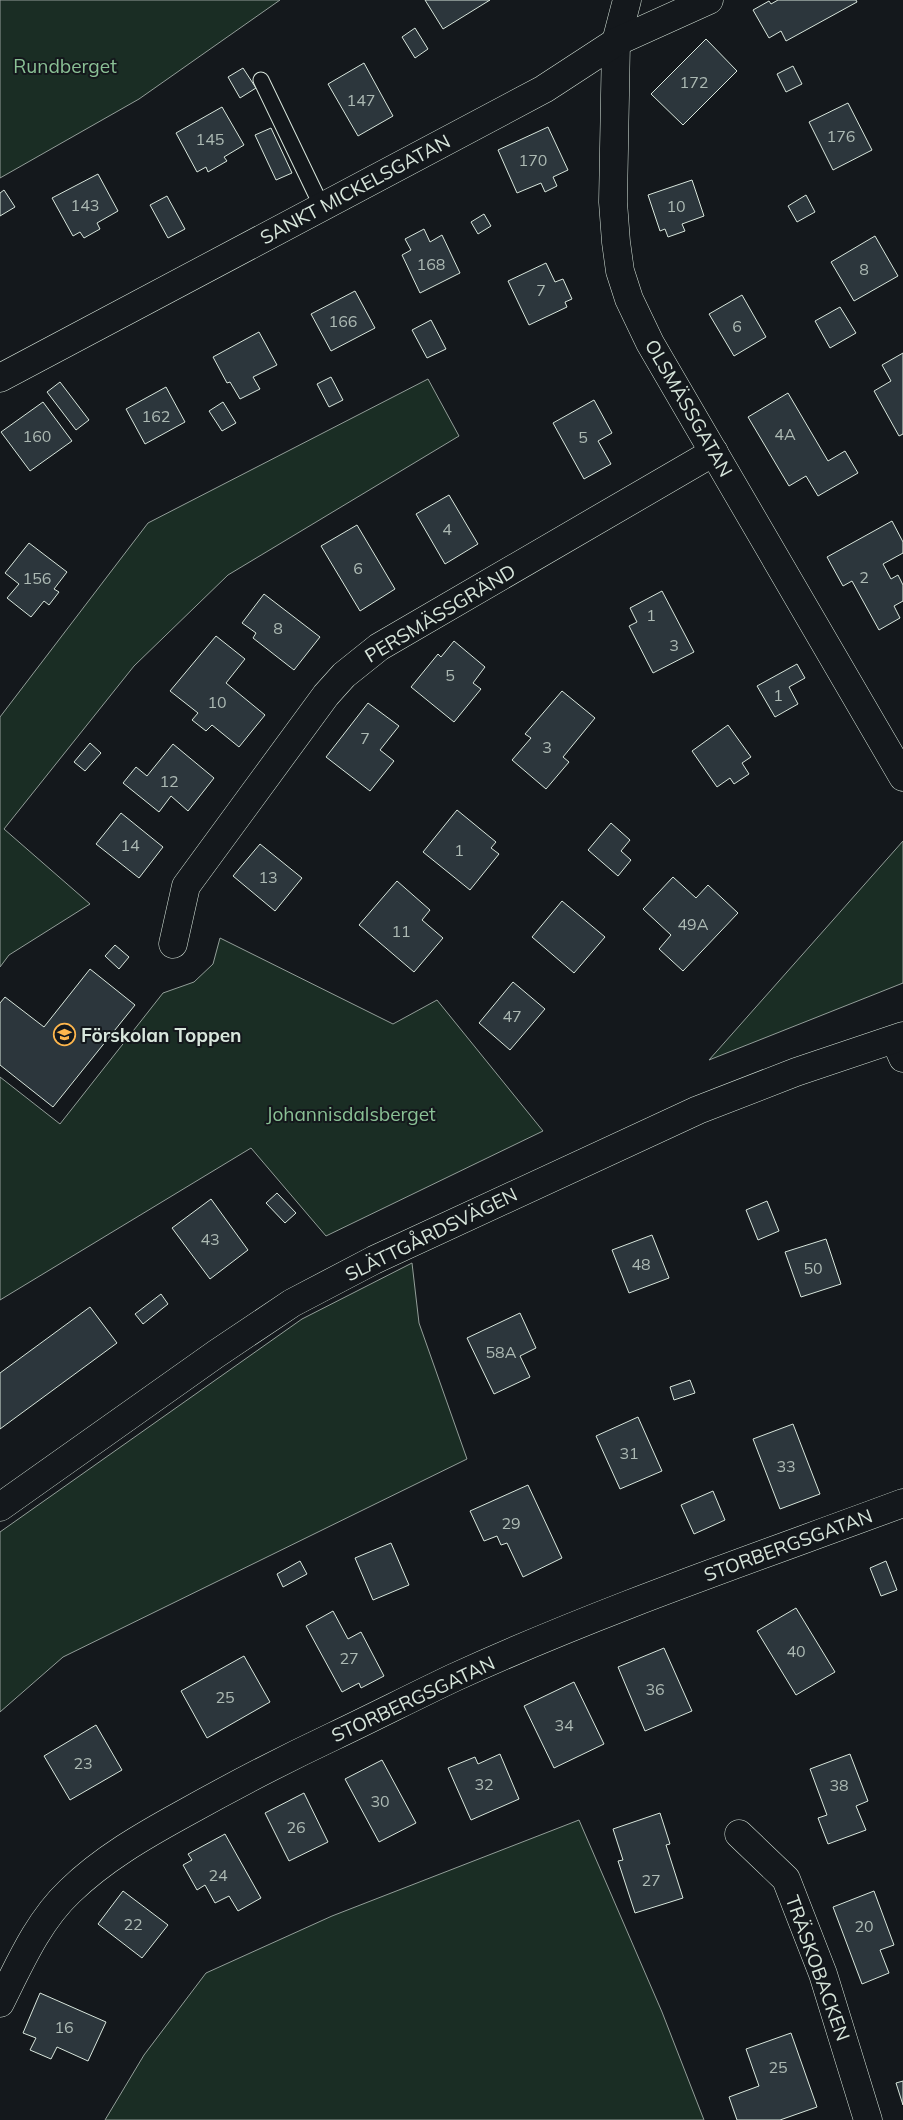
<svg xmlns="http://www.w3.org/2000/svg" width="903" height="2120" font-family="Mulish,sans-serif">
	<rect width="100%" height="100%" fill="#14181c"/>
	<g fill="#1a2d24" stroke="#939e99">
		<polygon points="0,0 280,0 139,99 0,178"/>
		<polygon points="428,379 459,436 228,575 134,666 4,829 90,904 9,955 0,967 0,717 148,523"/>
		<polygon points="903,841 903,983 709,1060"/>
		<polygon points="220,938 393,1024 437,1000 543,1131 326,1236 251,1148 0,1300 0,1077 60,1124 163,993 194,982 213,964"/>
		<polygon points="412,1263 419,1323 467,1459 63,1657 0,1712 0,1532 302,1319"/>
		<polygon points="579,1820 662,2012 704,2120 105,2120 144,2055 206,1973 332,1916"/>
	</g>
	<g fill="#2c363c" stroke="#d8e6dc">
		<polygon points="425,0 490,0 443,29"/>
		<polygon points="778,0 856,0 857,2 786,41 781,31 769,38 753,10 769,1 771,4"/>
		<polygon points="415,28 428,49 415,58 402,37"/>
		<polygon points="706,39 737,71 683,125 651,94"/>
		<polygon points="364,63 393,116 358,136 328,84"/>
		<polygon points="793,66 802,84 786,92 777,74"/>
		<polygon points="243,68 256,88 240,98 228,77"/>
		<polygon points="848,103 872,150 833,170 809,122"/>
		<polygon points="222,107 244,145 224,157 227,161 208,172 206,167 197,172 176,133"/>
		<polygon points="548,127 568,170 553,177 557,186 545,192 541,183 517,193 498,150"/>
		<polygon points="271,128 292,173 276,180 255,135"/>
		<polygon points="98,174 118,211 97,223 100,229 84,238 80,232 73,236 52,198"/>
		<polygon points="692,180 704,216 682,224 685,231 668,237 665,229 660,231 648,195"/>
		<polygon points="4,190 15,207 0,216 0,193"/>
		<polygon points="806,195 815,212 797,222 788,206"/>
		<polygon points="167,196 185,229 168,238 150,205"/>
		<polygon points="484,214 491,226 478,234 471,222"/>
		<polygon points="424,229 430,242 442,235 460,273 420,293 402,255 411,250 405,239"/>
		<polygon points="875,236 898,276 854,301 831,262"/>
		<polygon points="546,263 555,282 563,279 572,299 565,302 567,307 529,325 508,281"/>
		<polygon points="355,291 375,328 331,351 311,314"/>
		<polygon points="742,295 766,337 734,356 709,314"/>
		<polygon points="840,307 856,333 830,348 815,321"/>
		<polygon points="431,320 446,349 427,358 412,330"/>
		<polygon points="259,332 277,365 253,377 260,389 240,399 230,382 227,383 213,357"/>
		<polygon points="903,353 903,434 899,436 874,391 891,381 882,365"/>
		<polygon points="331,377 343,400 329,407 317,384"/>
		<polygon points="60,382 89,420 76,430 47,392"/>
		<polygon points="166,387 185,422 145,444 126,409"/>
		<polygon points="788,393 828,461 845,451 858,473 818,496 806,476 789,486 748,417"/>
		<polygon points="594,400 612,433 598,441 611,464 584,479 553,423"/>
		<polygon points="43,402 72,441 30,471 1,432"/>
		<polygon points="223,402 236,423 222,431 209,411"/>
		<polygon points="449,495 478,544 445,564 416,514"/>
		<polygon points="892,521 903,542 903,553 883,564 891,579 898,575 903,585 903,601 894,606 900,618 879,630 852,581 843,586 827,557"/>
		<polygon points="357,525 395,589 360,611 321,546"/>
		<polygon points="29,543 67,572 54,589 59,592 49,605 44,601 31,617 7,598 19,584 5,573"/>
		<polygon points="662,591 694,652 653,673 629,626 637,622 630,608"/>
		<polygon points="264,594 320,637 294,670 253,638 256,633 242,623"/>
		<polygon points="216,636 245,659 226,683 265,715 239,747 212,725 206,731 192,720 198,713 170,691"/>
		<polygon points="454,641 485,667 473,683 481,689 454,722 411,687 438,654 441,657"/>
		<polygon points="797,664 805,678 789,687 798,704 775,717 757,686"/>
		<polygon points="562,691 595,718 563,757 569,762 546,789 512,760 531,738 525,734"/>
		<polygon points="368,703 399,726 380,750 394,761 370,791 326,757"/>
		<polygon points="728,725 751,757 742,763 749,774 734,784 730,778 717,787 692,751"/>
		<polygon points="90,743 101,753 85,771 74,762"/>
		<polygon points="173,744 214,778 188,811 171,796 159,812 123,783 136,767 147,776"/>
		<polygon points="457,810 496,842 491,848 499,854 470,890 423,852"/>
		<polygon points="121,813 163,847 139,878 96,844"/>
		<polygon points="611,823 630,840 621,851 631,860 618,876 588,850"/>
		<polygon points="260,844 302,878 275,911 233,876"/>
		<polygon points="673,877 696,898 708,885 738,913 683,971 659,949 671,935 643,909"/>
		<polygon points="397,881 430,910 422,920 443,938 414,972 359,925"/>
		<polygon points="562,901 605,937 574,973 532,937"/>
		<polygon points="115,945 129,957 119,969 105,956"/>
		<polygon points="90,969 135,1005 53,1107 0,1065 0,1003 5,997 44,1027"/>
		<polygon points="513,982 545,1009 510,1050 479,1023"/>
		<polygon points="277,1193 296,1213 285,1223 266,1203"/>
		<polygon points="211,1199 248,1250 210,1279 172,1228"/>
		<polygon points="767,1201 779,1231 758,1240 746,1210"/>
		<polygon points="652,1235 669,1278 629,1293 612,1250"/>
		<polygon points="826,1239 841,1284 801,1297 785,1252"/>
		<polygon points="161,1294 168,1304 143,1324 135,1314"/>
		<polygon points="90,1307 117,1343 0,1429 0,1373"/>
		<polygon points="520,1313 536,1348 520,1356 530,1377 494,1394 467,1338"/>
		<polygon points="690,1380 695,1393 674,1400 670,1387"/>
		<polygon points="638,1417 662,1471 620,1489 596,1436"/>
		<polygon points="793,1424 820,1494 780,1509 753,1439"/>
		<polygon points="528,1485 562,1558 523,1577 507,1543 501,1545 497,1536 484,1541 470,1511"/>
		<polygon points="713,1491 725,1520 694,1534 681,1505"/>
		<polygon points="391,1543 409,1585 373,1600 355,1558"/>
		<polygon points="300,1561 307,1574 283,1587 277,1574"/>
		<polygon points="886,1561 897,1590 881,1596 870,1568"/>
		<polygon points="796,1608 835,1672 796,1695 757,1631"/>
		<polygon points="333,1611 348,1639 361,1632 384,1676 361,1688 359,1683 342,1692 306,1626"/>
		<polygon points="664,1648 692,1711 645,1731 618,1667"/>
		<polygon points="244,1656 270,1702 207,1738 181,1691"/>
		<polygon points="574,1682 604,1744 554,1768 524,1706"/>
		<polygon points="96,1725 122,1770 70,1800 44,1756"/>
		<polygon points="500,1754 519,1799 471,1820 448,1768 475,1757 478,1764"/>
		<polygon points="850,1754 868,1801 856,1806 866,1830 828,1844 818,1818 827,1815 810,1769"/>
		<polygon points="382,1760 416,1823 379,1842 345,1779"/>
		<polygon points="304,1793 328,1842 289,1861 265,1813"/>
		<polygon points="660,1813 670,1844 666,1845 683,1898 635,1913 618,1861 623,1860 613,1829"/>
		<polygon points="225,1834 261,1898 238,1911 229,1896 215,1903 205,1885 197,1890 183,1865 192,1860 188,1854"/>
		<polygon points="123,1891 168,1925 142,1958 98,1924"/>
		<polygon points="874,1891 894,1945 880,1950 889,1973 862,1984 833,1907"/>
		<polygon points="40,1993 106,2022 88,2061 57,2047 51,2059 30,2050 36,2038 23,2033"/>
		<polygon points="791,2033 817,2107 780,2120 737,2120 729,2097 759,2086 746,2049"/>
		<polygon points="903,2081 903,2105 896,2083"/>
	</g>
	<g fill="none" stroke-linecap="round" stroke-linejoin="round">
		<defs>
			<polyline id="lane" points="261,80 322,207"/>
			<g id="street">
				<polyline points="627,0 616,42 613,202 616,242 620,271 629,299 650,343 903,777"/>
				<polyline points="0,378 544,89 616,42 709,0"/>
				<polyline points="173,944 186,886 326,695 344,675 379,647 714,452"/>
				<polyline points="895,1040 903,1058"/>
				<polyline points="739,1834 786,1879 823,1974 868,2120"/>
				<path d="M0,2003c19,-38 38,-82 70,-112 33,-32 73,-55 113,-77 50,-28 100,-54 151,-78 40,-19 79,-39 119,-58 146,-67 299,-119 450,-175"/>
			</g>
			<polyline id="secondary" points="0,1507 216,1354 292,1303 374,1260 698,1110 796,1072 903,1036"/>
		</defs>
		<use href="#lane" stroke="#d8e6dc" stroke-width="17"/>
		<use href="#street" stroke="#d8e6dc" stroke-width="29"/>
		<use href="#secondary" stroke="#d8e6dc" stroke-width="29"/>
		<use href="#lane" stroke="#14181c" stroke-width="15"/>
		<use href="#street" stroke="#14181c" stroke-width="28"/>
		<use href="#secondary" stroke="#14181c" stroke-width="28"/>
	</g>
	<defs>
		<symbol id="school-ring" viewBox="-11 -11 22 22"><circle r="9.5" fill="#14181c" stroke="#ffb74d" stroke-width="1.5"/><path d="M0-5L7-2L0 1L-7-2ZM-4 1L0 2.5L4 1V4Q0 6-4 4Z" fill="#ffb74d"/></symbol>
	</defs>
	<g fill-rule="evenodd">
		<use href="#school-ring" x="52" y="1022" width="25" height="25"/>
	</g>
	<g text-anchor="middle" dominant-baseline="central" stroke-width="4" stroke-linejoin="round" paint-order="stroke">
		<g font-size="16" fill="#adbab4">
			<text x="694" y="82">172</text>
			<text x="361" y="100">147</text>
			<text x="841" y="136">176</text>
			<text x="210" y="139">145</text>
			<text x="533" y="160">170</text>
			<text x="85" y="205">143</text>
			<text x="676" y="206">10</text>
			<text x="431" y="264">168</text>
			<text x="864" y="269">8</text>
			<text x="541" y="290">7</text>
			<text x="343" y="321">166</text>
			<text x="737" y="326">6</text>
			<text x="156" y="416">162</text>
			<text x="785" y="434">4A</text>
			<text x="37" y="436">160</text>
			<text x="583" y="437">5</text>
			<text x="447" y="529">4</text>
			<text x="358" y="568">6</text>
			<text x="864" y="577">2</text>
			<text x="37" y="578">156</text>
			<text x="651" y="615">1</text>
			<text x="278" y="628">8</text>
			<text x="674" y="645">3</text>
			<text x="450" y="675">5</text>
			<text x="778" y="695">1</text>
			<text x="217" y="702">10</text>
			<text x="365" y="738">7</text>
			<text x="547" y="747">3</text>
			<text x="169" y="781">12</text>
			<text x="130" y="845">14</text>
			<text x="459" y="850">1</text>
			<text x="268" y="877">13</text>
			<text x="693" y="924">49A</text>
			<text x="401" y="931">11</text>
			<text x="512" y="1016">47</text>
			<text x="210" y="1239">43</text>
			<text x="641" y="1264">48</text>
			<text x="813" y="1268">50</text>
			<text x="501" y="1352">58A</text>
			<text x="629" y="1453">31</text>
			<text x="786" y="1466">33</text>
			<text x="511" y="1523">29</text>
			<text x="796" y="1651">40</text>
			<text x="349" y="1658">27</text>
			<text x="655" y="1689">36</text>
			<text x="225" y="1697">25</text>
			<text x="564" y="1725">34</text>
			<text x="83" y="1763">23</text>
			<text x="484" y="1784">32</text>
			<text x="839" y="1785">38</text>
			<text x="380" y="1801">30</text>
			<text x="296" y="1827">26</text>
			<text x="218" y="1875">24</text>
			<text x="651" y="1880">27</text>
			<text x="133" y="1924">22</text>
			<text x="864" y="1926">20</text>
			<text x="64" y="2027">16</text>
			<text x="778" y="2067">25</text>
		</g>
		<g font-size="19" fill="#8ac095" stroke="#14181c">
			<text x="65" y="66">Rundberget</text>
			<text x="351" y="1114">Johannisdalsberget</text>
		</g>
		<g font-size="19" fill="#d8e6dc" stroke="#14181c">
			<text transform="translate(355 189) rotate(-28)">SANKT MICKELSGATAN</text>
			<text transform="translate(689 408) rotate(60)">OLSMÄSSGATAN</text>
			<text transform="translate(440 613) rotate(-31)">PERSMÄSSGRÄND</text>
			<text transform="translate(431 1234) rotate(-26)">SLÄTTGÅRDSVÄGEN</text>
			<text transform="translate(788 1545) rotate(-20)">STORBERGSGATAN</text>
			<text transform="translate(413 1699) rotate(-25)">STORBERGSGATAN</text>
			<text transform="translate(818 1968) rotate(70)">TRÄSKOBACKEN</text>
		</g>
		<g font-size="19" font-weight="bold" fill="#d8e6dc" stroke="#14181c" text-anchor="start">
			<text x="81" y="1035">Förskolan Toppen</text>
		</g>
	</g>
</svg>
